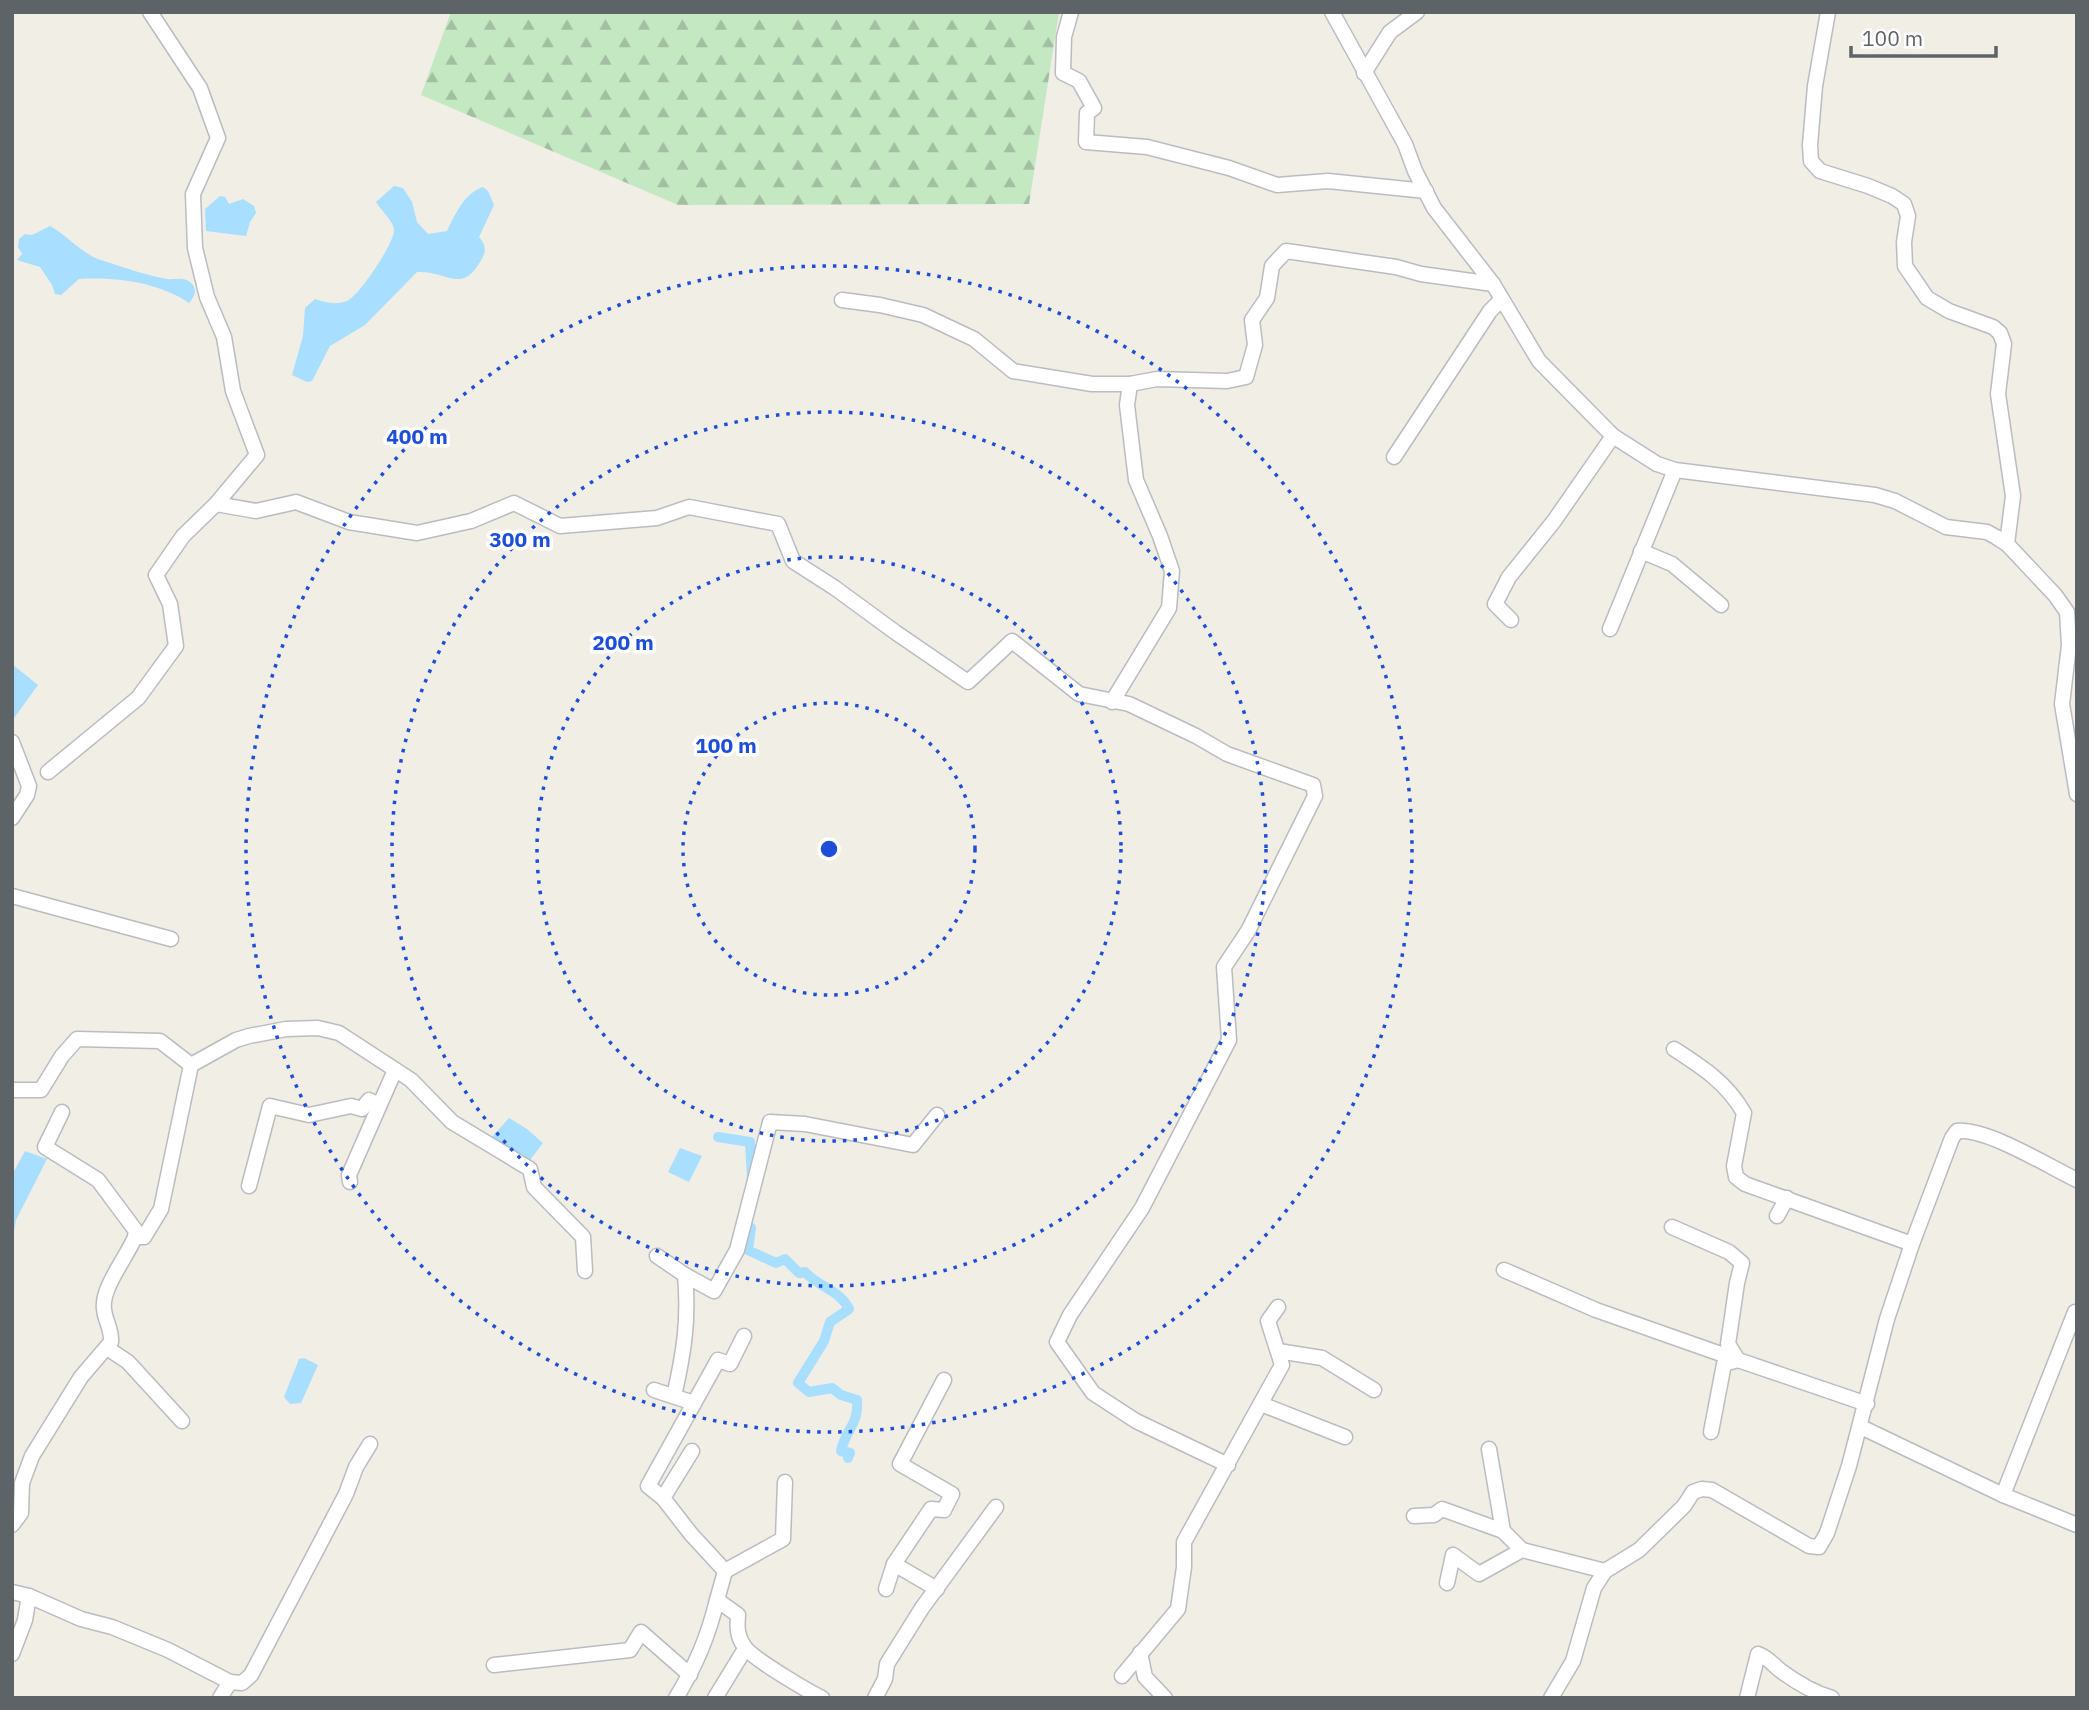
<svg xmlns="http://www.w3.org/2000/svg" width="2089" height="1710" font-family="'IBM Plex Sans',sans-serif">
	<defs>
		<pattern id="forest-firs" width="22" height="20" patternUnits="userSpaceOnUse" patternTransform="scale(1.75)"><rect width="22" height="20" fill="#c4e9c2"/><path d="M5 1l3.5 6h-7zM16 11l3.5 6h-7z" fill="#a2c0a1"/></pattern>
	</defs>
	<rect width="100%" height="100%" fill="#f1eee6"/>
	<polygon fill="url(#forest-firs)" points="451,12 1059,12 1029,204 678,205 421,95"/>
	<g fill="#a8deff">
		<path d="M394,186l9,2 9,14 5,20 11,12 19,-3c8,-16 17,-38 36,-44l5,4 6,14 -15,32c8,9 7,15 1,25 -19,32 -32,9 -63,10l-52,53 -35,21 -18,35 -5,1 -15,-7 11,-39 2,-28 10,-9c12,4 21,6 32,2 12,-5 49,-60 47,-72 -2,-10 -13,-18 -18,-27z"/>
		<polygon points="220,196 225,197 229,204 243,199 254,206 256,213 250,222 246,236 206,231 205,209"/>
		<path d="M50,226c18,10 34,30 54,35 19,6 44,15 63,18 9,1 18,-3 25,5 6,7 2,13 -3,19 -31,-21 -73,-26 -110,-24l-18,16 -6,-1 -3,-9 -12,-18 -23,-7 5,-6 -4,-7 1,-8 6,-5 7,1z"/>
		<polygon points="12,664 38,685 14,718 12,716"/>
		<polygon points="509,1118 527,1129 543,1143 527,1164 491,1138"/>
		<polygon points="680,1148 702,1156 689,1182 668,1172"/>
		<polygon points="25,1151 47,1159 16,1220 12,1242 12,1175"/>
		<polygon points="304,1358 318,1365 301,1403 290,1404 284,1397 299,1359"/>
	</g>
	<g fill="none" stroke-linecap="round" stroke-linejoin="round">
		<g stroke="#a8deff" stroke-width="10">
			<polyline points="718,1137 750,1142 752,1179"/>
			<path d="M748,1216v10l3,2 -3,22 28,13 9,-4 14,14 6,-1c13,15 34,17 44,37l-19,13 -6,19 -26,42 11,9 23,-4 9,7 16,5c2,25 -11,28 -16,51l9,2 -2,5"/>
		</g>
		<defs>
			<g id="minor">
				<polyline points="1071,12 1064,37 1063,73 1079,81 1094,108 1087,113 1086,142 1147,147 1229,168 1277,185 1328,181 1426,191"/>
				<polyline points="1332,12 1405,144 1415,171 1434,208 1493,284 1539,361 1613,436 1657,464 1675,470 1875,495 1895,501 1946,527 1987,532 1996,537 2007,544 2055,595 2067,612 2069,645 2062,704 2077,794"/>
				<polyline points="1828,12 1815,86 1810,145 1811,161 1820,171 1868,186 1892,196 1904,204 1908,216 1904,242 1905,266 1927,298 1949,311 1993,327 2000,333 2004,344 1998,394 2013,496 2007,544"/>
				<polyline points="1364,73 1390,32 1417,12"/>
				<polyline points="842,300 880,305 923,315 974,339 1013,371 1092,384 1130,384 1157,379 1227,381 1246,377 1255,345 1252,320 1267,298 1272,266 1286,251 1396,267 1421,274 1493,284"/>
				<polyline points="1394,457 1490,311 1501,300"/>
				<polyline points="216,504 256,511 296,502 349,522 417,533 471,521 514,503 560,526 657,518 689,507 778,524 793,561 835,588 895,632 968,682 1012,641 1079,694 1129,704 1196,736 1227,754 1313,785 1315,796 1248,931 1224,967 1229,1040 1142,1208 1070,1315 1057,1342 1093,1393 1136,1421 1228,1465"/>
				<polyline points="1641,551 1672,564 1721,605"/>
				<polyline points="1511,620 1495,604 1509,577 1554,521 1613,436"/>
				<polyline points="1610,629 1675,470"/>
				<polyline points="1112,702 1169,608 1172,571 1160,536 1136,480 1127,405 1130,384"/>
				<polyline points="12,742 29,786 27,795 12,818"/>
				<polyline points="48,772 138,698 176,646 170,604 156,575 183,536 216,504 257,455 233,391 224,337 207,297 195,248 193,194 218,138 200,88 150,12"/>
				<polyline points="12,896 171,939"/>
				<polyline points="191,1065 236,1040 249,1036 286,1029 318,1028 339,1033 411,1080 452,1122 530,1169 534,1187 583,1237 585,1271"/>
				<polyline points="12,1090 41,1090 62,1056 77,1039 160,1041 191,1065"/>
				<polyline points="62,1112 45,1147 98,1180 136,1231 135,1237"/>
				<polyline points="350,1182 349,1175 395,1070"/>
				<polyline points="249,1186 270,1106 309,1115 351,1106 362,1109 369,1100 379,1105"/>
				<polyline points="1777,1216 1787,1198"/>
				<polyline points="1672,1227 1729,1252 1742,1263 1737,1283 1728,1344 1738,1360 1867,1404"/>
				<path d="M1912,1244l40,-106 5,-7c30,-3 91,35 120,49"/>
				<path d="M657,1256l28,19c4,45 -1,77 -11,121"/>
				<polyline points="1504,1270 1596,1310 1738,1360"/>
				<polyline points="685,1275 714,1291 737,1250 770,1122 805,1124 913,1145 937,1115"/>
				<polyline points="107,1348 128,1362 182,1421"/>
				<polyline points="1278,1351 1322,1358 1374,1390"/>
				<polyline points="654,1390 694,1403"/>
				<polyline points="1261,1404 1345,1437"/>
				<polyline points="1861,1427 2003,1495 2077,1525"/>
				<polyline points="1711,1432 1724,1364 1738,1360"/>
				<polyline points="1489,1449 1503,1531"/>
				<polyline points="692,1451 663,1498 691,1534 725,1571 717,1600"/>
				<polyline points="2003,1495 2075,1312"/>
				<polyline points="663,1498 648,1486 718,1360 730,1364 744,1336"/>
				<polyline points="1414,1516 1434,1515 1442,1509 1503,1531 1522,1550 1479,1574 1453,1555 1447,1583"/>
				<path d="M12,1525l9,-12 1,-30 10,-27 49,-79 30,-35c1,-13 -6,-21 -7,-33 -3,-21 23,-52 31,-72h9l17,-28 30,-144"/>
				<polyline points="1522,1550 1605,1571"/>
				<polyline points="725,1571 783,1539 785,1482"/>
				<polyline points="886,1589 894,1564"/>
				<polyline points="937,1589 894,1564 931,1509 944,1510 952,1494 900,1464 944,1380"/>
				<polyline points="12,1592 29,1596 81,1619 112,1627 168,1650 230,1682 242,1683 251,1675 346,1494 356,1467 370,1444"/>
				<polyline points="1140,1653 1145,1677 1165,1698"/>
				<polyline points="12,1654 25,1620 29,1596"/>
				<polyline points="494,1665 630,1650 641,1632 690,1675"/>
				<polyline points="1122,1676 1178,1609 1184,1567 1184,1542 1282,1365 1268,1321 1278,1307"/>
				<polyline points="220,1698 230,1682"/>
				<path d="M676,1698c20,-33 32,-61 41,-98l21,15c-1,12 -1,21 6,31 7,12 64,45 78,52"/>
				<polyline points="715,1698 745,1649"/>
				<polyline points="875,1698 885,1679 887,1664 922,1608 996,1507"/>
				<path d="M1551,1698l22,-37 21,-73 11,-17 34,-21 45,-44 9,-14 9,-3 10,1 97,56 10,1 8,-14 22,-67 38,-147 25,-75 -167,-60 -9,-7 -2,-11 10,-53c-17,-30 -42,-46 -70,-64"/>
				<path d="M1747,1698l11,-44c11,4 15,11 23,17 15,11 34,22 51,27"/>
			</g>
		</defs>
		<use href="#minor" stroke="#b9bcc0" stroke-width="17"/>
		<use href="#minor" stroke="#fff" stroke-width="14"/>
	</g>
	<g fill="none" stroke="#1d4ed8" stroke-width="3.5" stroke-dasharray="3.5 7">
		<circle cx="829" cy="849" r="146"/>
		<circle cx="829" cy="849" r="292"/>
		<circle cx="829" cy="849" r="437"/>
		<circle cx="829" cy="849" r="583"/>
	</g>
	<circle cx="829" cy="849" r="10" fill="#1d4ed8" stroke="#fff" stroke-width="3.5"/>
	<g font-size="21" text-anchor="middle" font-weight="bold" fill="#1d4ed8" stroke="#fff" stroke-width="7" stroke-linejoin="round" paint-order="stroke">
		<text x="417" y="444">400 m</text>
		<text x="520" y="547">300 m</text>
		<text x="623" y="650">200 m</text>
		<text x="726" y="753">100 m</text>
	</g>
	<rect width="2089" height="1710" fill="none" stroke="#5e6367" stroke-width="28"/>
	<path d="M1851 46v10h145v-10" fill="none" stroke="#5e6367" stroke-width="3.5"/>
	<text x="1862" y="46" font-size="21" fill="#5e6367" stroke="#ffffff" stroke-width="5" paint-order="stroke">100 m</text>
</svg>
